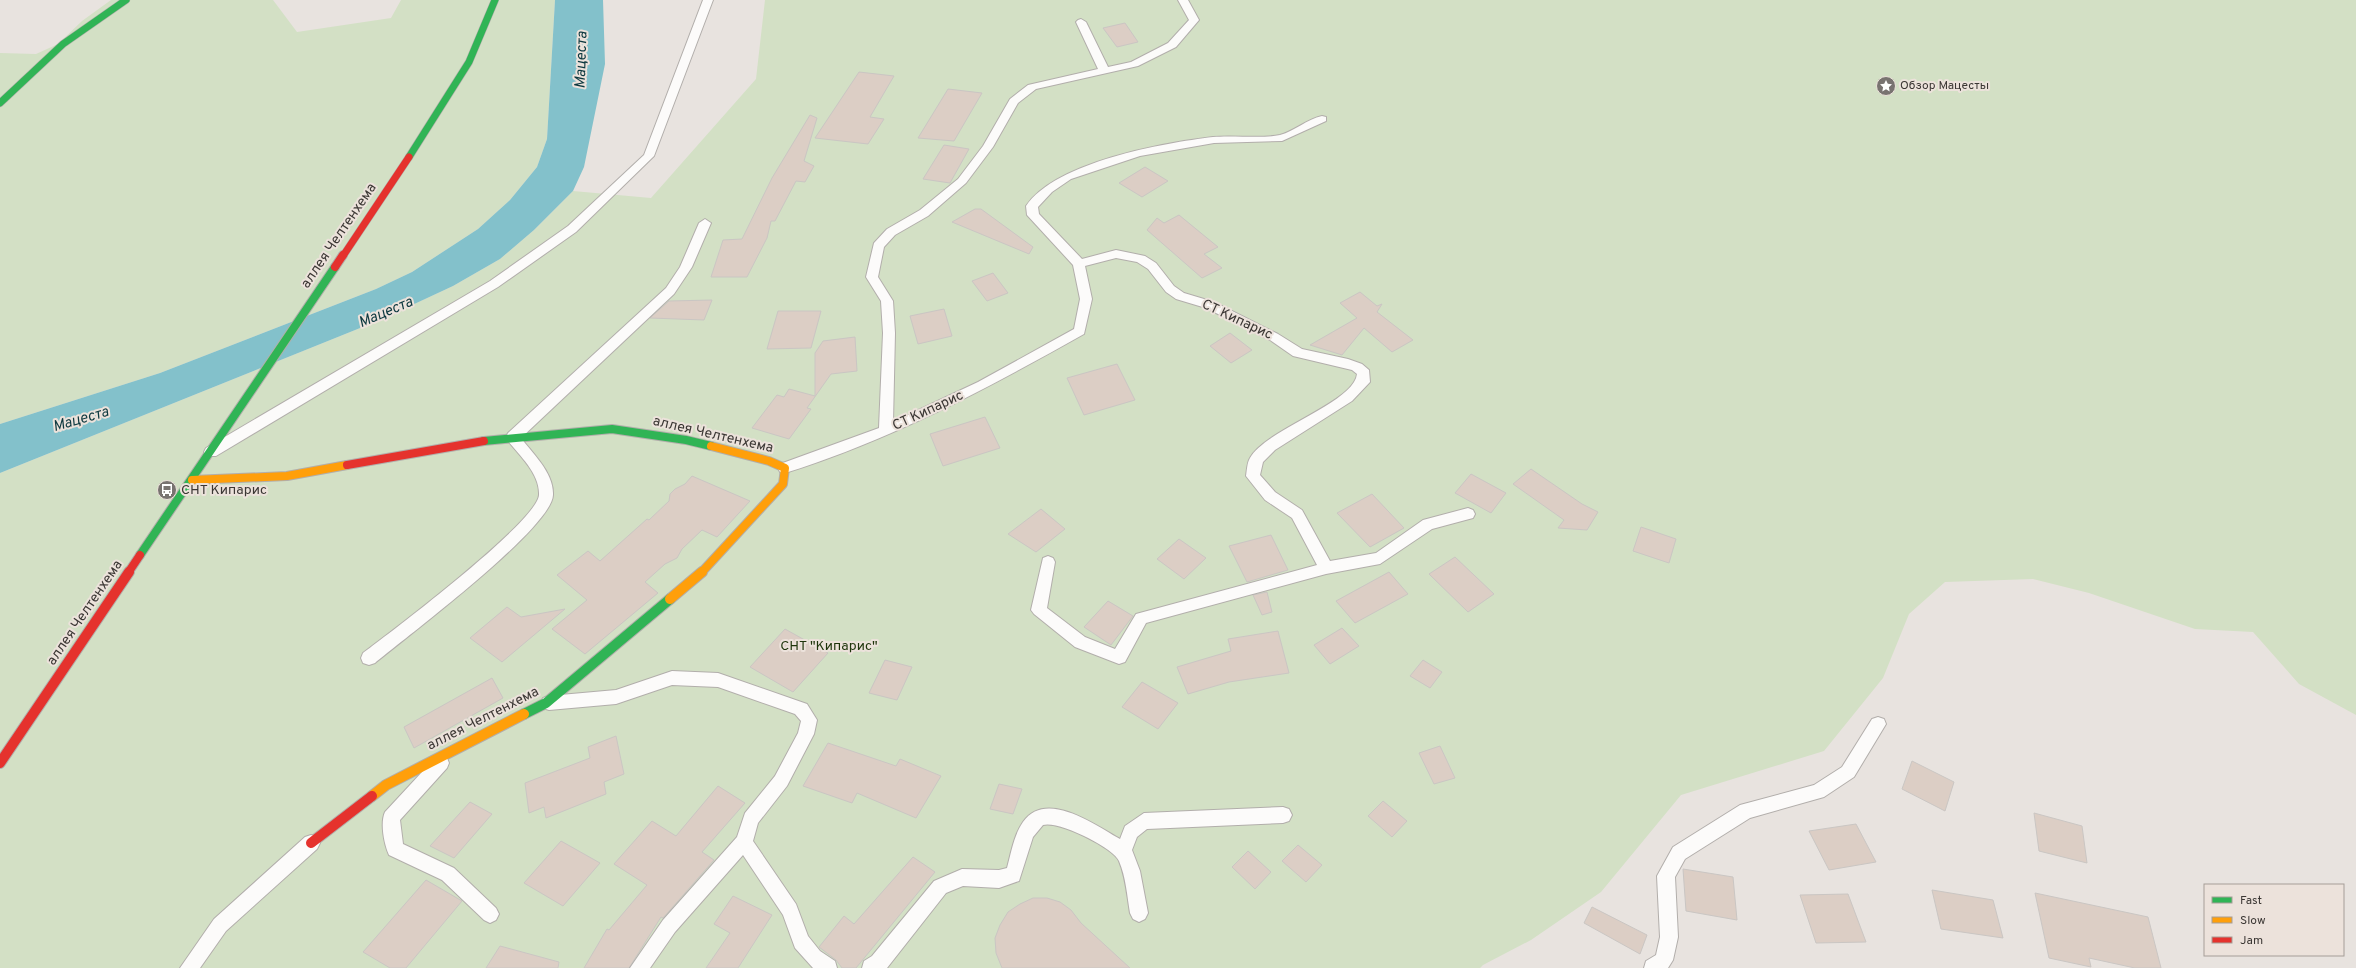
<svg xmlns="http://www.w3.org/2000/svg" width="2356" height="968" font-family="Overpass,sans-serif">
	<rect width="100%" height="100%" fill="#e8e3df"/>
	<g fill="#d3e0c5">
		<polygon points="111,0 273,0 297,32 391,18 401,0 555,0 547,139 537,167 510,200 478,229 412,272 376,289 160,373 0,424 0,53 36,54 58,44 82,21"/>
		<polygon points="765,0 2356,0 2356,715 2299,684 2253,632 2195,629 2089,593 2033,579 1945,582 1909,614 1883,678 1824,751 1681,795 1601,892 1531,940 1483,965 1480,968 0,968 0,473 380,320 453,286 500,259 534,230 573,191 651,198 756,79"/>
	</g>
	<polygon fill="#83c1cb" points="555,0 603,0 605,64 584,167 573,191 534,230 500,259 453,286 380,320 0,473 0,424 160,373 376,289 412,272 478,229 510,200 537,167 547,139"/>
	<g fill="#dccec5" stroke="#cac6c3">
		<polygon points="1125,23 1138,42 1117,47 1103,28"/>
		<polygon points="859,72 894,76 870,117 884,119 868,144 815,138"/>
		<polygon points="948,89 982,93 954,141 918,138"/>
		<polygon points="810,115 817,118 804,161 814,166 805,182 796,181 775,221 771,221 767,238 747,277 711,277 723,240 742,239 772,178"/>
		<polygon points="944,145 969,149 950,183 923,179"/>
		<polygon points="1145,167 1168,181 1142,197 1119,183"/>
		<polygon points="975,209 981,209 1033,247 1029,254 952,222"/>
		<polygon points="1179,215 1218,247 1204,254 1222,268 1202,278 1147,230 1157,218 1164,223"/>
		<polygon points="993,273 1008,293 987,301 972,281"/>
		<polygon points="1360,292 1377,306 1382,304 1377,312 1413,340 1392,352 1364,328 1342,355 1310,345 1357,318 1340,303"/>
		<polygon points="712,300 704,320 650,318 669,301"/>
		<polygon points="944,309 952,336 918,344 910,316"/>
		<polygon points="778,311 821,311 811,348 767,349"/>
		<polygon points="1230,333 1252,350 1231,363 1210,346"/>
		<polygon points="855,337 857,371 831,374 807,408 811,409 789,439 752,428 777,395 784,397 789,389 815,396 815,353 823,341"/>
		<polygon points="1117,364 1135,400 1084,415 1067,378"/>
		<polygon points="985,417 1000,448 943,466 930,434"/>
		<polygon points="1531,469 1582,504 1598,512 1587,530 1558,528 1564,520 1513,484"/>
		<polygon points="1471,474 1506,493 1491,513 1455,493"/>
		<polygon points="692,476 750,501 717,537 702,530 682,549 677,558 665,564 645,582 658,593 585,654 552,629 587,600 557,575 588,551 600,561 647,519 649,520 669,501 670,494 675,489 685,484"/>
		<polygon points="1372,494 1404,528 1370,547 1337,513"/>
		<polygon points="1041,509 1065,529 1036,552 1008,534"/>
		<polygon points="1641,527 1676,539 1669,563 1633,551"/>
		<polygon points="1271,535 1288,570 1247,582 1229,546"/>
		<polygon points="1179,539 1206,558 1184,579 1157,559"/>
		<polygon points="1455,557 1494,594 1468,612 1429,574"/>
		<polygon points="1389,572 1408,594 1355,623 1336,601"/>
		<polygon points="1267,592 1272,612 1262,615 1253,595"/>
		<polygon points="1108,601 1133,616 1111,645 1084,627"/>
		<polygon points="507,607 521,617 565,609 502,662 470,638"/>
		<polygon points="1342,628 1359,646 1330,664 1314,645"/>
		<polygon points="785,629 828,653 793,692 750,667"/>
		<polygon points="1278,631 1289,673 1229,682 1188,694 1177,667 1231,651 1228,639"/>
		<polygon points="885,660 912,667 897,700 869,693"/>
		<polygon points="1423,660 1442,672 1430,688 1410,676"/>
		<polygon points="492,678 503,698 414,748 404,727"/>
		<polygon points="1142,682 1178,703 1158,729 1122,707"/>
		<polygon points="616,736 624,774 604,782 606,794 546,818 544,807 529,813 525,783 590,758 588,747"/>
		<polygon points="828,743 896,766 900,759 941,776 916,818 857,793 852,803 803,786"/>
		<polygon points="1440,746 1455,778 1434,784 1419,753"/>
		<polygon points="1912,761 1954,782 1945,811 1902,789"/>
		<polygon points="999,784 1022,789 1013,814 990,809"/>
		<polygon points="718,786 745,803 702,852 714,860 663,918 661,917 629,968 584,968 607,929 609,930 647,885 614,864 652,821 676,836"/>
		<polygon points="1383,801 1407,821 1392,837 1368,816"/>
		<polygon points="470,802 492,814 454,858 430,846"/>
		<polygon points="2034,813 2082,826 2087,863 2039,851"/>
		<polygon points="1856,824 1876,862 1829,870 1809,831"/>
		<polygon points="561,841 600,863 563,906 524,883"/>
		<polygon points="1298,845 1322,865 1306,882 1282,861"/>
		<polygon points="1248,851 1271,872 1255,889 1232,867"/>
		<polygon points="913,857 935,872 856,968 842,968 836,960 819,947 844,916 854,924"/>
		<polygon points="1683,869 1733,877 1737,920 1686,911"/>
		<polygon points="426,880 462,901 406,968 390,968 363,952"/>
		<polygon points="1932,890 1993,900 2003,938 1941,929"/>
		<polygon points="2035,893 2148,917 2161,968 2135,968 2089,958 2091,967 2049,958"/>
		<polygon points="1848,894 1866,942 1816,943 1800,895"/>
		<polygon points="733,896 772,915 738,968 706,968 730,933 714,924"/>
		<polygon points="1033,898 1047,898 1060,902 1071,910 1081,923 1130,968 1002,968 996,953 995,938 1000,925 1008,912 1020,904"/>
		<polygon points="1592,907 1647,935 1640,954 1584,923"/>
		<polygon points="500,946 559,962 558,968 486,968"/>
	</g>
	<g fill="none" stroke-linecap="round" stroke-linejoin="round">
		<defs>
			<g id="lane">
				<polygon points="703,0 713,0 654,156 576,232 498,287 216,456 206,456 204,452 206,448 490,281 568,226 644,155"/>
				<path d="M1178,0h10l11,20 -23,27 -38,19 -102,23 -18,14 -25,44 -27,36 -38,33 -33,19 -11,12 -6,30 15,24 2,32 -2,89 85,-40 96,-53 6,-30 -7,-34 -46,-50 -1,-9c30,-44 137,-63 187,-69 20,-2 50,2 67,-2 15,-4 27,-16 42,-19l4,1v4l-44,20 -68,2 -74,13 -69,23 -19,13 -14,15 1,7 43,45 34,-9 29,6 11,7 18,23 10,7 30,9 64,32 24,15 46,10 14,5 7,6 1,12 -18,19 -77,49 -12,12 -3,13 15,17 27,18 28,51 46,-8 47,-33 45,-12 5,2 2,4 -2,4 -41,11 -52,35 -54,10 -180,49 -21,39 -6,2 -44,-17 -41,-33 -3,-4 12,-52 5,-2 5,2 2,4 -8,46 38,29 30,12 21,-35 181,-49 -25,-47 -27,-18 -19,-24c1,-6 1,-13 4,-18 16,-29 104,-55 107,-84l-5,-4 -59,-14 -23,-16 -64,-32 -30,-9 -10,-7 -18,-23 -11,-7 -21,-4 -31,8 7,33 -8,35c-96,54 -193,106 -299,139l-5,-1 -2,-4 2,-4 99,-36 4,-95 -2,-32 -15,-24 8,-34 13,-14 33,-19 38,-31 25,-33 27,-47 18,-14 70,-16 -22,-47 2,-2 3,-1 5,3 22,45 23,-5 37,-19 21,-23z"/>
				<path d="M705,219l6,4 -19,44 -18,27 -153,144c12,16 33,35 32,57 -1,33 -148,143 -178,168l-6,2 -6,-2 -2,-5 2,-5c28,-21 174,-131 176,-158 1,-21 -19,-39 -31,-54l-2,-4 2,-4 158,-145 14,-21 19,-44z"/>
				<polygon points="672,671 718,673 807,704 817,720 814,734 787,786 758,823 753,841 796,904 808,936 820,951 835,961 837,968 813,968 795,948 783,915 743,855 675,932 650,968 630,968 663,920 737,837 745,813 775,776 798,733 801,721 795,714 718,687 672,685 616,704 549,710 543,708 541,703 543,698 549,696 616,690"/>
				<polygon points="1878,717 1884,719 1886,724 1854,777 1824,797 1750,818 1685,859 1675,877 1678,937 1673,960 1668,968 1644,968 1646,961 1656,955 1660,937 1657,876 1673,847 1740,805 1814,785 1842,767 1872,719"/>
				<path d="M441,755l6,3 2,5 -2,5 -47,52 3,24 51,24 42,40 3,6 -3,6 -6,3 -6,-3 -42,-40 -53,-25c-5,-11 -9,-32 -4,-43l50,-54z"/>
				<path d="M1283,807l6,2 3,6 -3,6 -6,2 -136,6 -10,8 -5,13 8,21 8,42 -3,6 -6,3 -6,-3 -3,-6c-3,-17 -4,-36 -11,-52 -5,-13 -61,-41 -76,-36l-10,12 -14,44 -20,7 -36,-2 -17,7 -59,75h-25l2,-7 8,-5 62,-75 28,-12 37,1 8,-2c4,-15 7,-33 16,-46 23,-33 72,3 97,17l5,-13 19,-13z"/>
				<polygon points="311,835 317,837 320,843 317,849 226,931 200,968 180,968 214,919 305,837"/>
			</g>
			<g id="fast-far2">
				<polyline points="0,103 63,44 126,0"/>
				<polyline points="409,157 469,62 495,0"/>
			</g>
			<g id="fast-far1">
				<polyline points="484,441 612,429 686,440 711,446"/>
				<polyline points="140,555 335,267"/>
			</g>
			<polyline id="fast" points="524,714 546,703 670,599"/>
			<g id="slow-far1">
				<polyline points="192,480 287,476 347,465"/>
				<polyline points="701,573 783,484 785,468 769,461 711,446"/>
			</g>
			<g id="slow">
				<polyline points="670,599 702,572"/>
				<polyline points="372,796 386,785 524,714"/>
			</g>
			<polyline id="jam-far2" points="343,256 409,157"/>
			<g id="jam-far1">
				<polyline points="335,267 343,255"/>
				<polyline points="347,465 484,441"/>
				<polyline points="128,573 140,555"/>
			</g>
			<g id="jam">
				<polyline points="0,763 129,572"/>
				<polyline points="311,843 372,796"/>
			</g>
		</defs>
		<use href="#lane" stroke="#b2aeab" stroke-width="2"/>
		<use href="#fast-far2" stroke="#b2aeab" stroke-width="8"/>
		<use href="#fast-far1" stroke="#b2aeab" stroke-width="10"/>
		<use href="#fast" stroke="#b2aeab" stroke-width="12"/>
		<use href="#slow-far1" stroke="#b2aeab" stroke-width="10"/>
		<use href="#slow" stroke="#b2aeab" stroke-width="12"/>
		<use href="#jam-far2" stroke="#b2aeab" stroke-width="8"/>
		<use href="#jam-far1" stroke="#b2aeab" stroke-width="10"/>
		<use href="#jam" stroke="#b2aeab" stroke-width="12"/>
		<use href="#lane" fill="#fcfbfa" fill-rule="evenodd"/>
		<use href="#fast-far2" stroke="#30b455" stroke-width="7"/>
		<use href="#fast-far1" stroke="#30b455" stroke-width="8"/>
		<use href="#fast" stroke="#30b455" stroke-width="10"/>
		<use href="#slow-far1" stroke="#ff9f0a" stroke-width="8"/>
		<use href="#slow" stroke="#ff9f0a" stroke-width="10"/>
		<use href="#jam-far2" stroke="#e5322d" stroke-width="7"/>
		<use href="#jam-far1" stroke="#e5322d" stroke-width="8"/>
		<use href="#jam" stroke="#e5322d" stroke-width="10"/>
	</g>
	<defs>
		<symbol id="sight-disc" viewBox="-11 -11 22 22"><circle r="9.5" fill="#787370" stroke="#ece2db"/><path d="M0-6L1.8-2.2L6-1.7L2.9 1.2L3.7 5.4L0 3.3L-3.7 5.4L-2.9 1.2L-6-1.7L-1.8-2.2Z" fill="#fff"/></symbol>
		<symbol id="bus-disc" viewBox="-11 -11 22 22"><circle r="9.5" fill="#787370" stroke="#ece2db"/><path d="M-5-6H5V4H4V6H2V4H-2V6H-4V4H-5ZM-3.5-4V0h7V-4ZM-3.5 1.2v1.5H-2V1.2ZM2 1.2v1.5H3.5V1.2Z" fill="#fff"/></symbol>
	</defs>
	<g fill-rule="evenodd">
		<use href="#sight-disc" x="1875" y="75" width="22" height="22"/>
		<use href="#bus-disc" x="156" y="479" width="22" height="22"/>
	</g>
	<g text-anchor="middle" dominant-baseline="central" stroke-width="4" stroke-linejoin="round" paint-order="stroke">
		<g font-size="12" fill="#3b3734" stroke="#ece2db" text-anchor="start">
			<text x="1900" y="86">Обзор Мацесты</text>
		</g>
		<g font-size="14" fill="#3b3734" stroke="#ece2db">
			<text transform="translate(339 236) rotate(-56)">аллея Челтенхема</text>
			<text transform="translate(1237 320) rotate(25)">СТ Кипарис</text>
			<text transform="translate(928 411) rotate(-25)">СТ Кипарис</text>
			<text transform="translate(713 435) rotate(13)">аллея Челтенхема</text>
			<text transform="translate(85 613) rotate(-56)">аллея Челтенхема</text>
			<text transform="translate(483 719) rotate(-27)">аллея Челтенхема</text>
		</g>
		<g font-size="14" fill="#3b3734" stroke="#ece2db" text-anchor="start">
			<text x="181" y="490">СНТ Кипарис</text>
		</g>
		<g font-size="14" fill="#1e350b" stroke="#ece2db">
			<text x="829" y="646">СНТ "Кипарис"</text>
		</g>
		<g font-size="15" font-style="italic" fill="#0c383f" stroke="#ece2db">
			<text transform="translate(582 60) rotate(-88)">Мацеста</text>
			<text transform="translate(386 313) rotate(-23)">Мацеста</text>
			<text transform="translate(81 420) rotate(-16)">Мацеста</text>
		</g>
	</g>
	<rect x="2204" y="884" width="140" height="72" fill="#ece2db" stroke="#a59e98"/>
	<rect x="2212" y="897" width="20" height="6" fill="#30b455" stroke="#a59e98"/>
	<text x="2240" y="904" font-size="12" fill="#3b3734">Fast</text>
	<rect x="2212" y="917" width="20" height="6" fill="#ff9f0a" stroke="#a59e98"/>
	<text x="2240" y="924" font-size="12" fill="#3b3734">Slow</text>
	<rect x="2212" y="937" width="20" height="6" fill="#e5322d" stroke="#a59e98"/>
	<text x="2240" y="944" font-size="12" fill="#3b3734">Jam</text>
</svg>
